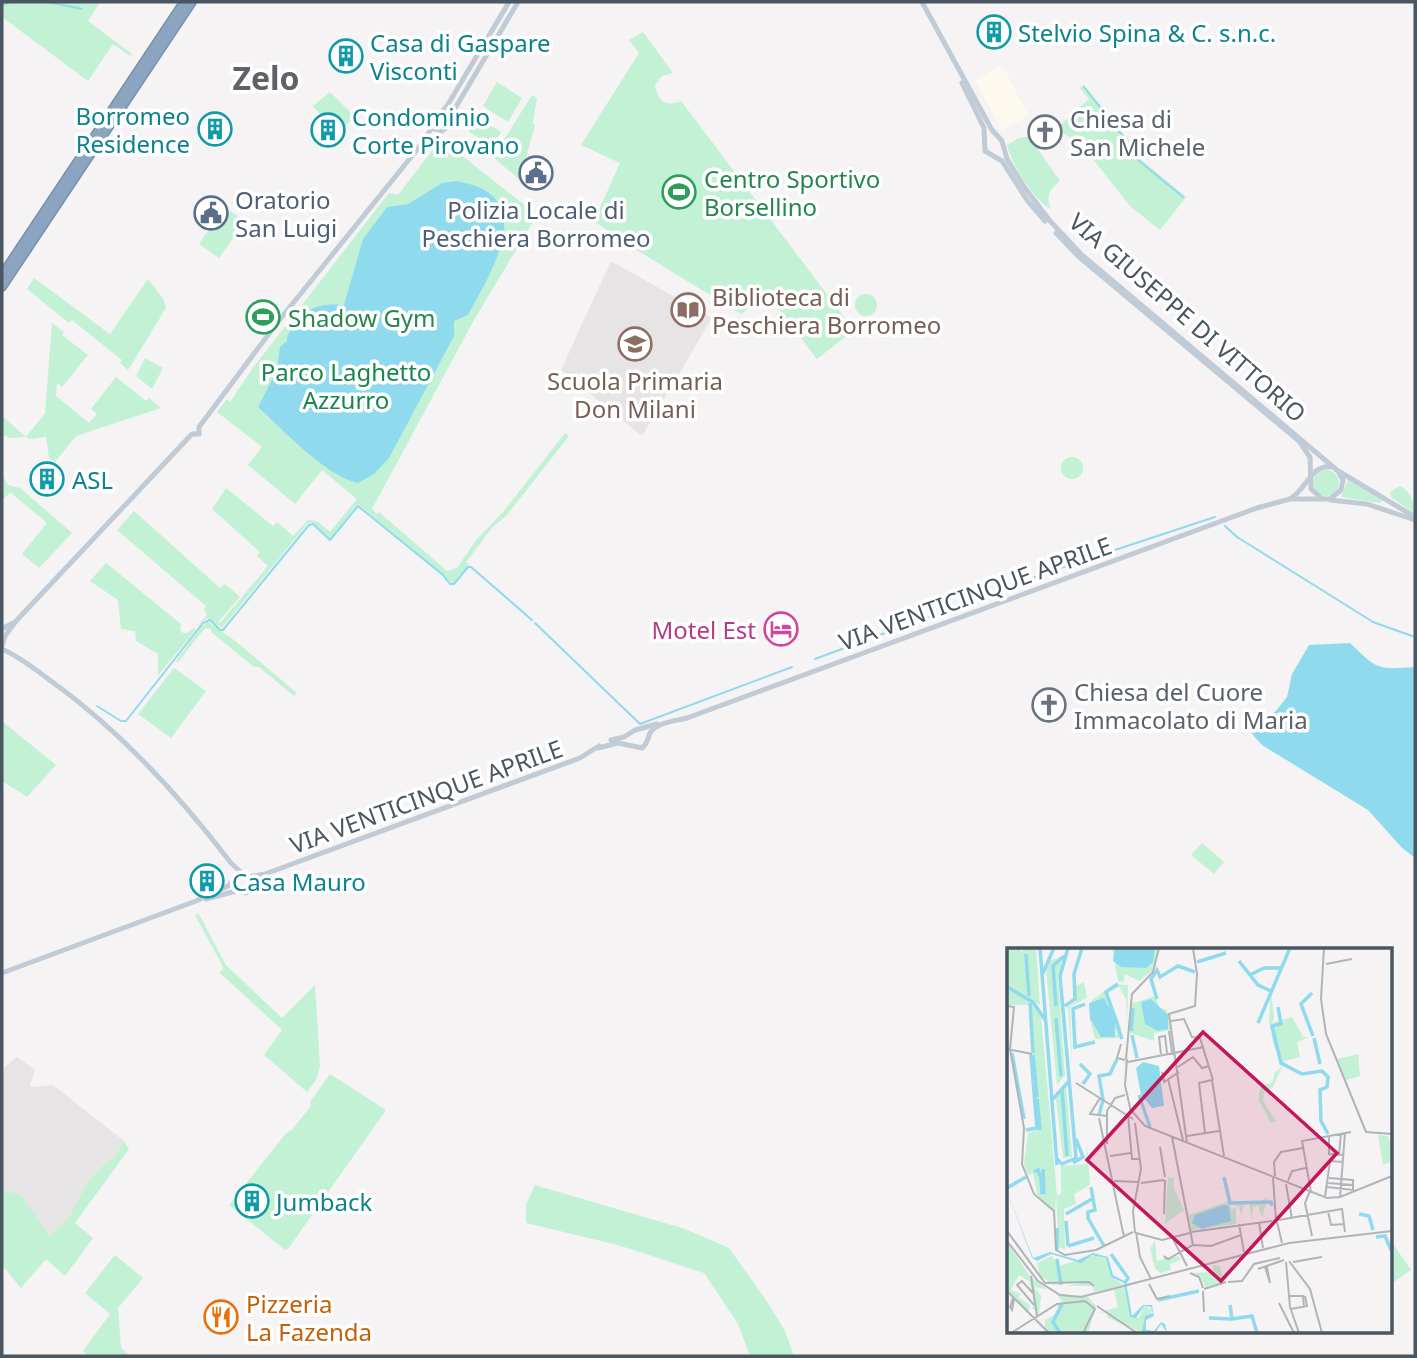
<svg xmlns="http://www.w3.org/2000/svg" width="1417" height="1358" font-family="'Noto Sans',sans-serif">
	<rect width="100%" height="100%" fill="#f5f3f3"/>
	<polygon fill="#fdf9ef" points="1002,65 1029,116 1002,130 975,80"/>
	<g fill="#e6e4e5">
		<polygon points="611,261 712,318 642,436 561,370"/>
		<polygon points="17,1057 35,1070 30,1085 34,1087 53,1085 124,1141 113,1159 104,1164 88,1182 67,1220 50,1236 21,1195 2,1190 2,1069"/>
	</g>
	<g fill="#c3f1d5">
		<polygon points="2,2 100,2 88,21 132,54 130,56 113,44 88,81 2,17"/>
		<path d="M643,32l30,41 -11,3 -7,9c3,17 11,22 26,16l173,229 -37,29 -49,-64 -27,19 -111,-68 -36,-25 26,-58 -39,-18 58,-92 -10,-13z"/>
		<polygon points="497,82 522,98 508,122 483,106"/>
		<polygon points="1084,85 1129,140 1133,153 1186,197 1160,230 1130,206 1085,149 1057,128 1089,99 1080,88"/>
		<polygon points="330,92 359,121 357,122 353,119 336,133 313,106"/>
		<polygon points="532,95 537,98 533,123 535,125 520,180 493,157"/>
		<polygon points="477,117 501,132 493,146 469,132"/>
		<path d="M1032,136l7,1 -2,11 23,33c-10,8 -15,15 -9,28 -17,-8 -37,-42 -43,-60l-1,-4 12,-7z"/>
		<polygon points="441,139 537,215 474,320 372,509 377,514 379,512 447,571 457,568 476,540 503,512 565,433 569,436 507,515 492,528 466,562 469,565 453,584 358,504 330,539 313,523 308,523 222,628 207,618 196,628 207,615 204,610 206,606 117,530 134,511 220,588 225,584 240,597 218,622 220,623 268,566 257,556 260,552 212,509 226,488 273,526 277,522 293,536 308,520 317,521 330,532 357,499 322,470 295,504 248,465 262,447 217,412 227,399 230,402 252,369 389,193 398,195"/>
		<polygon points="224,207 245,221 219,258 199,244"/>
		<polygon points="34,278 110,334 148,279 164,300 166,308 128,370 120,363 122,360 72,320 69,323 27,289"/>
		<circle cx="866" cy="305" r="11"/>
		<polygon points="52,323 64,332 62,335 88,355 62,387 57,383 56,396 89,423 97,414 91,409 116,377 146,401 149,398 161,408 76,436 55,462 49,458 46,437 30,439 26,437 9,438 5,435 2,439 2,416 26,437 45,413"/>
		<polygon points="145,358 163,368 152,389 136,376"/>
		<circle cx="1072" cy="468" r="11"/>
		<circle cx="1326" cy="483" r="13"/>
		<polygon points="2,474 8,485 20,488 72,533 39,568 22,554 47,523 10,492 2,501"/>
		<polygon points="1348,480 1382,500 1380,503 1341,497"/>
		<path d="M1400,486c10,5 15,17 15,28l-24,-17 -1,-5z"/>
		<polygon points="106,563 181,624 180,630 183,633 187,633 194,628 196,630 158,675 158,654 136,641 135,631 121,629 118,600 90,581"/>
		<polygon points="208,622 234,640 297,693 294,696 259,667 254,667 211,632 211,629 205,628 178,662 176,661 202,626"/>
		<polygon points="174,668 206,691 171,738 138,714"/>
		<polygon points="3,722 56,765 27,797 2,781"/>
		<polygon points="1202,843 1224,862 1214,874 1191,855"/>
		<polygon points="199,914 226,965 282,1018 315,985 320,1067 316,1080 307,1092 264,1055 282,1030 219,972 223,970 223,967 195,915"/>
		<polygon points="330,1074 386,1110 288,1249 285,1250 229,1205 287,1132 291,1131 311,1106 310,1102"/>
		<polygon points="124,1141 129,1149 75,1223 93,1238 65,1276 46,1259 21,1288 2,1265 2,1190 21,1195 50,1236 67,1220 88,1182 104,1164 113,1159"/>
		<polygon points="535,1185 685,1229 729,1248 766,1300 785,1331 794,1356 750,1356 738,1324 704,1273 618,1245 526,1223 526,1204"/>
		<polygon points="1391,1241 1411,1270 1394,1282 1391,1281"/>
		<polygon points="115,1255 143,1278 118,1308 121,1348 130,1356 88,1356 83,1351 110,1314 85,1293"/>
	</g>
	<g fill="#90daee">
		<path d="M457,181c7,2 15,3 21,6 56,23 7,95 -10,128l-14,6v15l-65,122 -15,16 -16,9c-32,-7 -75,-53 -100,-76l19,-37 3,-23 7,-6c0,-7 3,-10 7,-15 12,-20 29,-23 50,-21l19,-66 24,-32 21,-3 34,-21z"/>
		<path d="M1350,643c27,26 27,27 65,24v191l-13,-10 -34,-38 -106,-65 -10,-11 1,-10 23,-13 11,-14 5,-23 17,-29z"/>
	</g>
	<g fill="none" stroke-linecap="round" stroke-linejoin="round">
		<g stroke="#90daee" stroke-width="2">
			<polyline points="48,2 82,9"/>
			<polyline points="2,5 10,2"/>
			<polyline points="1084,87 1126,140 1132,155 1183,197"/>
			<polyline points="1225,526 1237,537 1373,622 1415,637"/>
			<polyline points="1048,572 1215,517"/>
			<polyline points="535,623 640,724 792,667"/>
			<polyline points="815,659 1035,577"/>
			<polyline points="97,706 121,721 126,721 203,623 210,620 220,630 223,630 309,525 313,524 330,540 358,506 443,575 450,584 454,584 468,567 471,567 532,620"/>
		</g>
		<defs>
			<g id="highway">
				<polyline points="2,275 184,2"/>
				<polyline points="2,287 192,2"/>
			</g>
		</defs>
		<use href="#highway" stroke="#7690ad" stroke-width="10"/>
		<g stroke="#c1cbd6" stroke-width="5">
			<polyline points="962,83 984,128 985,151 1002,161 1027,200 1045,221"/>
			<polyline points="438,117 444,118 447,123 446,128 442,131 434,129 433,121 447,106 509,2"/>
			<polyline points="447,122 518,2"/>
			<polyline points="1056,233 1078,256 1299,441 1310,457 1311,489 1321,498"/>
			<polyline points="1340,472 1415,517"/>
			<path d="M1290,499c17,-10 21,-35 41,-32"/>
			<polyline points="1330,500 1367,504 1415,520"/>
			<polyline points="2,629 13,623"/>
			<polyline points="2,646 5,636 16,621 192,434 199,434 199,427 277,323 420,146 433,126"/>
			<path d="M2,649c18,8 33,20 49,32 70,50 128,114 180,182l13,12"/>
			<polyline points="611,740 624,737 635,730 657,724"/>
			<path d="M598,748l20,-5 24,5c6,-5 5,-8 8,-15 7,-11 26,-12 37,-15l570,-210 33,-9h40l11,-9 2,-10 -5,-9 -256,-216 -32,-34 -25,-33 -18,-29 -5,-18 -10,-11 -70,-128"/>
			<polyline points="206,899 236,891 246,893 264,876"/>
			<polyline points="2,973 196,901 228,886 239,875 248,877 265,874 580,758 599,746"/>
		</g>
		<use href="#highway" stroke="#8ba5c1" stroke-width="7"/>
	</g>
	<defs>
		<symbol id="building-ring" viewBox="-11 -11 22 22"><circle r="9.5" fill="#fff" stroke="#0f9aa8" stroke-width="1.5"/><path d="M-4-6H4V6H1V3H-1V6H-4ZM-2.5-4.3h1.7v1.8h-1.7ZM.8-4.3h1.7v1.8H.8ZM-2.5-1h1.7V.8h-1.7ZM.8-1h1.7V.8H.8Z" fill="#0f9aa8"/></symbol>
		<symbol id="church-ring" viewBox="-11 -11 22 22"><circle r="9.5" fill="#fff" stroke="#6b7280" stroke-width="1.5"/><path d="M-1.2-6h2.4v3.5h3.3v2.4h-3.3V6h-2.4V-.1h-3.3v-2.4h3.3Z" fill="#6b7280"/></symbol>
		<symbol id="civic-ring" viewBox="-11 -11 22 22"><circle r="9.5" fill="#fff" stroke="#5c6f8a" stroke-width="1.5"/><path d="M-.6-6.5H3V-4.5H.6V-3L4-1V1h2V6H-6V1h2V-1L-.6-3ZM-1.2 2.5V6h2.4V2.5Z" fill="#5c6f8a"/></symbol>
		<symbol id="stadium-ring" viewBox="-11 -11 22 22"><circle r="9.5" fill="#fff" stroke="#2e9e5b" stroke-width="1.5"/><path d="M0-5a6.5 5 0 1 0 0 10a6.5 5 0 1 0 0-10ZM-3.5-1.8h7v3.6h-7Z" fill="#2e9e5b"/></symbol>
		<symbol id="library-ring" viewBox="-11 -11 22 22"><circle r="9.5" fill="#fff" stroke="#8d6e63" stroke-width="1.5"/><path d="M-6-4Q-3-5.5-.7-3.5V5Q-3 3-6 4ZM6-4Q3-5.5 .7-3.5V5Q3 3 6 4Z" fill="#8d6e63"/></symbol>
		<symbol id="school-ring" viewBox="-11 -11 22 22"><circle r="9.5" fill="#fff" stroke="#8d6e63" stroke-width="1.5"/><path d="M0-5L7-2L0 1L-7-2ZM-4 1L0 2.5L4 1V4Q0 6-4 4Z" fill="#8d6e63"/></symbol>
		<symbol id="hotel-ring" viewBox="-11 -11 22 22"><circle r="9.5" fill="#fff" stroke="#d1479c" stroke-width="1.5"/><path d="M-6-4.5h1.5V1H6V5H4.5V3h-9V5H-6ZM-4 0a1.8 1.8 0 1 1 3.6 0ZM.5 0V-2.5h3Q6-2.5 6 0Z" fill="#d1479c"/></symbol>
		<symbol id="restaurant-ring" viewBox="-11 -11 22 22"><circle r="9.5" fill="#fff" stroke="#e8710a" stroke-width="1.5"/><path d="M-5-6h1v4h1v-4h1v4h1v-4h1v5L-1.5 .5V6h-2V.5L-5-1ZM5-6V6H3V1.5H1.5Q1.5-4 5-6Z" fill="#e8710a"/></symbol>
	</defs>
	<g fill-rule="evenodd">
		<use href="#building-ring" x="975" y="13" width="38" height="38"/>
		<use href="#building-ring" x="327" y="37" width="38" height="38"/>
		<use href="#building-ring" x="196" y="110" width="38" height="38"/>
		<use href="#building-ring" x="309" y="111" width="38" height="38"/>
		<use href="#church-ring" x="1026" y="113" width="38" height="38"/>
		<use href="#civic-ring" x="517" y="154" width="38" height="38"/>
		<use href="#stadium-ring" x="660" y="173" width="38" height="38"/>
		<use href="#civic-ring" x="192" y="194" width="38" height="38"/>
		<use href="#library-ring" x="669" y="291" width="38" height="38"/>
		<use href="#stadium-ring" x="244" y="298" width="38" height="38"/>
		<use href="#school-ring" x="616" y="325" width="38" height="38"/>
		<use href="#building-ring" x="28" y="460" width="38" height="38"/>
		<use href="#hotel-ring" x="762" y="610" width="38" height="38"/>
		<use href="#church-ring" x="1030" y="686" width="38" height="38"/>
		<use href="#building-ring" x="188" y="862" width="38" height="38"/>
		<use href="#building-ring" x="233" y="1182" width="38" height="38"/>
		<use href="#restaurant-ring" x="202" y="1298" width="38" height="38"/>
	</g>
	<g text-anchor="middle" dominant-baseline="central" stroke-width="7" stroke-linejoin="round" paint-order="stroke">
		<g font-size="24" fill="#0d838f" stroke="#fff" text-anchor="start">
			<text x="1018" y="32">Stelvio Spina &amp; C. s.n.c.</text>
			<text x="370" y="42">Casa di Gaspare<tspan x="370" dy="28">Visconti</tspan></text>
			<text x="190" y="115" text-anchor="end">Borromeo<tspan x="190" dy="28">Residence</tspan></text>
			<text x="352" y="116">Condominio<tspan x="352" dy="28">Corte Pirovano</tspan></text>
			<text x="72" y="479">ASL</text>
			<text x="232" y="881">Casa Mauro</text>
			<text x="276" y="1201">Jumback</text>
		</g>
		<g font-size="24" fill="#5b616d" stroke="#fff" text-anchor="start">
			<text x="1070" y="118">Chiesa di<tspan x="1070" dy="28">San Michele</tspan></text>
			<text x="1074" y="691">Chiesa del Cuore<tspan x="1074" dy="28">Immacolato di Maria</tspan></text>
		</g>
		<g font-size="24" fill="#27864d" stroke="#fff" text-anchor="start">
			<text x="704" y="178">Centro Sportivo<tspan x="704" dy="28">Borsellino</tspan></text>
			<text x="288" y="317">Shadow Gym</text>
		</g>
		<g font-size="24" fill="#4e5e75" stroke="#fff" text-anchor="start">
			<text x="235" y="199">Oratorio<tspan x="235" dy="28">San Luigi</tspan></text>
			<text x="536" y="209" text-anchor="middle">Polizia Locale di<tspan x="536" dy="28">Peschiera Borromeo</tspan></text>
		</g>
		<g font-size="24" fill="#785e54" stroke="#fff" text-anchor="start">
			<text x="712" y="296">Biblioteca di<tspan x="712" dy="28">Peschiera Borromeo</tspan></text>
			<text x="635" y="380" text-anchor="middle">Scuola Primaria<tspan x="635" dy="28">Don Milani</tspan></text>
		</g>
		<g font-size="24" fill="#4a5661" stroke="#fff">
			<text transform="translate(1188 317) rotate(41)">VIA GIUSEPPE DI VITTORIO</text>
			<text transform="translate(975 593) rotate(-20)">VIA VENTICINQUE APRILE</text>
			<text transform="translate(426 796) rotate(-20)">VIA VENTICINQUE APRILE</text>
		</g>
		<g font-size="24" fill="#17864f" stroke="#fff">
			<text x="346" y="371">Parco Laghetto<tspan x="346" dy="28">Azzurro</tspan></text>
		</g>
		<g font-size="24" fill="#b23c85" stroke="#fff" text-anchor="end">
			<text x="756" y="629">Motel Est</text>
		</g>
		<g font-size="24" fill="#c56008" stroke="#fff" text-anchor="start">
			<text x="246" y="1303">Pizzeria<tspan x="246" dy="28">La Fazenda</tspan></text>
		</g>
		<g font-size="32" font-weight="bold" fill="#5f6368" stroke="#fff">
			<text x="266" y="77">Zelo</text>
		</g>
	</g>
	<g transform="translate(1007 948)">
		<rect width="385" height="385" fill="#f5f3f3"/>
		<path d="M0,0h14v6l2,-6h13l4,57 -33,-19zM105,0h46l-5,22 -14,11 -14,-7 -2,8 -5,-1zM59,7l-8,21 7,99 -8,10 -11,-117 3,-7zM77,34l3,16 -17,9 2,57 -4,-57 8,-5v-16zM107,36l14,1 -1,41 -1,-27 -7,-12 -11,5 13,35 -1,11 -25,1 -5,-19 9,13 18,2 -10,-33 -16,-1zM0,39l25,15 9,13 16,180 4,-1v-28l25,-2 1,-19 3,40 -16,9 2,10 -12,5 1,41 -6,-3 -3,-52 -1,19 -18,-20 -4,-21 -5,2 -4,-11 4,-31 10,-3 -9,-125h-22zM264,43l3,27 -2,5 20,-6 11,20h6l-12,5 3,15 -15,4 1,5 -12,-19 -5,-27zM148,48l4,11 8,3 5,20 -18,3v8l-24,-8 1,-29zM351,106l2,22 -14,4 -9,-21zM275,119l-9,20 -9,6 -1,8 13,20 -5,2 -12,-22v-8l3,-8 10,-2 3,-11zM59,136l6,73 -9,1 -7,-59zM371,187l10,1 4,12v13l-9,4zM161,229l6,1v10l10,22 -19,14zM221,239l2,16 6,-1v3l18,-2 -2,-13 3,14 13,-7 -6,21 -4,-12 -5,1 -1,14 -3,-17 -5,1 -3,11 -2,-10h-3l-1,-3h-5l1,6 5,-1v16l-45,6 -2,-15 40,-14 -3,-13 -22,3zM148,292l2,21 21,-5 3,4 -11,4 1,6 -11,3 -5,-5 -5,-19zM0,294l23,34 17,13 -13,-2 7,9 -2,18 -7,-6 -5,3 -20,-22zM12,327l10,6 3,10 2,15 -5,4 1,-5 -12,-8 3,-3 -10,-4zM88,307l12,4 4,18 13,8 -36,9 6,-2 -1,-6h-27l21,-4 -33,3 -14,-9 -3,-13 15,-7 7,10zM206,317l7,1 4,16 -19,5 -5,-11 -7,-3 21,-1zM119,339l4,30 9,1 5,-12 9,4 -10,12 1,11 -36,-15 -2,-6 -8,1 20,-6 -4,-17zM50,346l30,2 9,10 -8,27h-40l-16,-13 13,10v-10l14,-8 -2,-7 5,-3z" fill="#c3f1d5" fill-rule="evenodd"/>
		<path d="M108,0h40l-2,14 -7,6 -25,-1 -8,-6zM97,50l11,21v18h-14l-11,-18 -1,-16zM144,51l17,16v14l-10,2 -13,-7 -4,-22zM136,114l16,4 5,40 -12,2 -11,-13 -5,-27zM0,243l26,67 17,-6 28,8 15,-7 15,4 5,18 13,7 6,34 11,-11h9l2,11 -8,4v10l8,1 7,-9 4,2 2,9 -6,-9 -6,9 -13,-2 3,-15 8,-3 -2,-6 -7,-1 -8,12 -6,-1 -6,-34 -13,-6 -5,-19 -14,-3 -11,8 -30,-9 -14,7 -5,-3zM216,257l6,1 2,15 -29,8 -10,-6 3,-8z" fill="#90daee"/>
		<path fill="none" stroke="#90daee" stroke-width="3.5" d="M33,0l17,217M19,6l3,42M232,13l19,24 13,6M190,14l29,-9M35,27l12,-27M243,27l14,-7h17M111,36l-12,8 16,47M0,39l26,15 13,19M305,45l-11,11 12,32M150,51l-6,-20 6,-9 3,7 18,-11 17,6M23,55l3,50M78,56l-12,5 2,38 20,-5M49,58l-3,-40 11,-10M58,58l10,-7 -1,-25 8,-26M271,59l3,17 -9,2 9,37 21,11 20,-3 6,6 -1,10 -7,3 1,31 7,13M49,70l5,58M251,75l32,-75M124,83l2,-23M125,87l5,23M307,90l6,26M5,105l12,66M26,107l4,42M73,116l10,10 -7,10M55,141l5,67M132,147l11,32M30,151l3,31M45,152l18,-20M92,167l4,-15 -4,-24 11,-2 7,-15M19,182l11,-2 -6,-73M49,210l6,6 14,-6 -16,-182 8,-28M66,215l10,-6 -7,-18M36,221l1,25M27,224l4,-2 3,8 1,16M217,229l6,26 41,-1 1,4M84,239l4,23 -7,2v6l16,28M0,240l19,-11M59,266l26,-15M352,266l10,2 4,14M59,273l2,25M50,280v22M369,289l9,-1 7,16M61,298l26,-8M104,306l17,24 -3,5M50,311l4,26M151,352l41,-9M223,357l2,14 20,-3 5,17M202,370l23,1M53,385l-7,-11 9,-18"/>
		<path fill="none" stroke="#b1b4b9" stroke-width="2" d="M317,0l-3,51 5,35 40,98 26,2M319,16l26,-5M0,58l7,1 -4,42 14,79 -2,36 12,30 20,17 2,39 9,5 31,-5 37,-18M164,73l13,-2 8,18 8,1 13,42M162,83l3,21M114,96l-4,14 8,2M0,101l25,5M154,106l-2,-17 6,-1 2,17M119,111l6,-65 21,-22 6,-24M121,114l76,-15M119,117l1,-6 -2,26 6,27M171,119l15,-10 9,11 7,-2M155,124l2,10 15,-10M161,131l15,61M69,135l57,36M93,150l-10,16 17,2M123,161l15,17 182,72 13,-1 52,-21M121,167l4,44h8M92,170l25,119M128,175l6,46 -8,42 2,22M198,185l-6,-50 13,-3 12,76M180,188l32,-5M165,189l21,108M322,189v17l14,1M180,195l-18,-129 26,-8 2,-32 -4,-26M100,196v-33l8,-13 10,-3M153,199l5,30M332,207l2,-22M103,208l21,-3M268,228l-1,-14 7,-10 22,-4M266,230l3,42M107,233l25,1M281,233l4,-10 14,-3M134,235l23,-3M321,235l25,2M279,236l6,35M320,239l26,3v-10l-24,-2M303,243l-5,12 7,33M304,244l-9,-51 49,-9M318,249l5,-36 13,1M333,249l5,-64M321,263l3,14 13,-1M157,266l1,-34M266,273l69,-12 3,23M252,274l4,26M270,274l5,21M232,276l5,28M0,283l38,52 44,-1 5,4M129,284l4,25 11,22M184,284l81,-11M129,285l26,7 28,-7M165,289l15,29M0,293l31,40 22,14 21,2 47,-12M160,311l-3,-3 4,3 25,-14 18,1 30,-11M282,313l21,28 12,44M279,314l4,45 9,26M286,314l29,-5M258,319l5,16 -3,-16M251,321l26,-9M183,325l9,4 4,11M24,328l6,40M221,334l14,-1 12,-17 26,-6M142,336l8,15 13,-3M120,337l162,-42 103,-12M197,341l22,-7M0,343l42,42M196,343l1,21M26,345l-11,-12 -5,4 17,20M281,348h15l1,11M6,350l-3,9 2,3 2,-11M272,355l15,30M90,358l40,27M284,361l16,-3 -2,-10M4,385l46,-29 28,-3 10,8 -12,24"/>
		<path fill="#c2185b" fill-opacity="0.15" stroke="#c2185b" stroke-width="3.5" d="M196,84l134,121 -116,128 -134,-121z"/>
		<rect width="385" height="385" fill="none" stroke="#4a5661" stroke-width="3.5"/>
	</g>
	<rect width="1417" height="1358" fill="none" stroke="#4a5661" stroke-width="7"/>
</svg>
